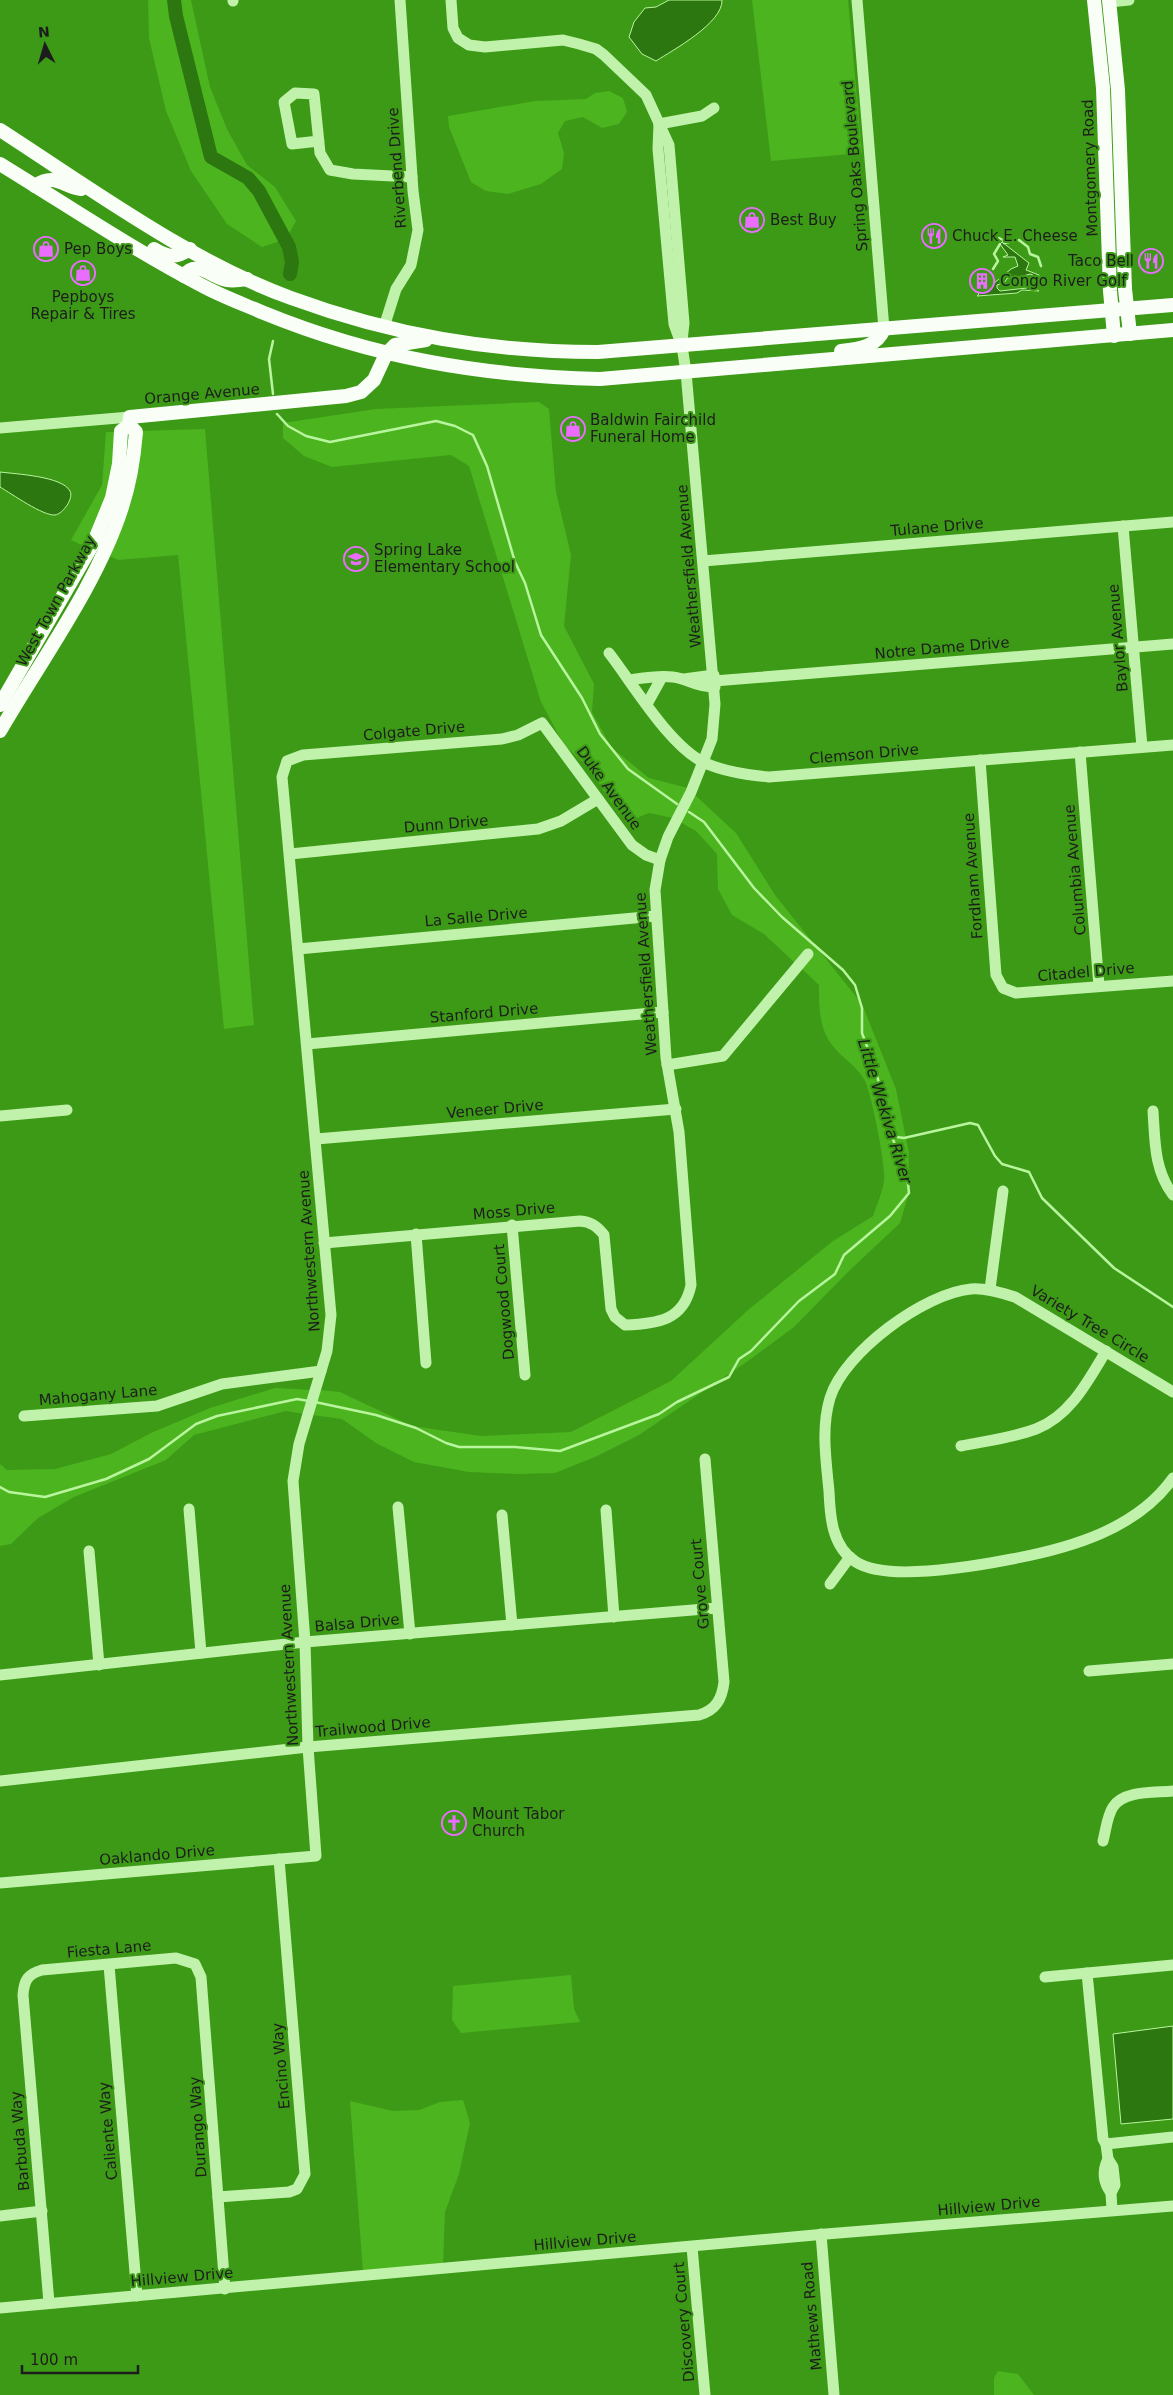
<svg xmlns="http://www.w3.org/2000/svg" width="1173" height="2395" font-family="'DejaVu Sans',sans-serif">
	<rect width="100%" height="100%" fill="#3c9a16"/>
	<g fill="#4cb41f">
		<polygon points="148,0 191,0 210,87 227,129 247,165 275,187 296,221 286,239 262,247 227,224 191,171 166,111 149,38"/>
		<polygon points="752,0 848,0 862,153 771,161"/>
		<polygon points="609,91 623,98 627,112 619,124 602,128 583,117 565,121 558,133 564,153 562,169 541,184 508,194 486,191 471,182 449,127 448,116 535,101 586,99 595,93"/>
		<polygon points="539,402 549,409 556,492 571,555 564,626 594,684 592,712 611,747 649,778 688,788 673,818 649,813 634,819 619,814 588,767 564,745 541,702 469,466 451,455 332,467 304,456 283,438 283,423 376,409"/>
		<polygon points="205,429 254,1025 224,1029 178,555 118,560 107,555 139,431"/>
		<polygon points="106,432 117,432 108,496 86,547 71,540 102,485"/>
		<path d="M694,794l42,39 39,62 87,109 34,85 13,64 -1,43 -8,27 -51,48 -55,56 -46,34 -109,74 -44,22 -40,16 -36,1 -50,-2 -55,-10 -38,-19 -34,-24 -30,-4 8,-25 20,2 72,34 69,10 90,-4 100,-51 77,-71 85,-69 40,-25c4,-12 10,-25 11,-36 2,-14 -13,-90 -20,-101 -8,-13 -16,-17 -26,-27 -19,-19 -19,-41 -19,-67l-18,-17 12,-14 -6,-6 -12,15 -31,-29 -32,-19 -14,-26 -1,-35 -21,-23 -16,-9z"/>
		<polygon points="275,1388 311,1390 304,1414 286,1411 194,1435 166,1460 74,1497 38,1518 11,1544 0,1546 0,1464 7,1470 55,1469 111,1454 151,1433 210,1408"/>
		<polygon points="571,1975 574,2009 580,2022 461,2033 452,2020 453,1986"/>
		<polygon points="463,2100 470,2123 459,2174 445,2212 443,2265 363,2272 350,2101 393,2111 419,2110 440,2102"/>
		<polygon points="998,2371 1018,2374 1034,2395 994,2395 994,2378"/>
	</g>
	<g fill="#2c770f" stroke="#b9f59e" fill-rule="evenodd">
		<path d="M669,0h53c1,23 -49,50 -66,61l-14,-7 -13,-17 5,-15 11,-14 11,-1z"/>
		<path d="M1002,242l27,21 -3,7 13,5 -1,5 -5,6 6,5 -17,-1 -5,3 -40,3 2,-2 -4,-6 18,-4 18,-15 7,-3 -3,-9h-12l5,-2 -8,-11zM1030,274l3,1v7l-6,6 -27,3 -3,-3v-3l8,-3 2,-4 13,-1z"/>
		<path d="M0,472c15,2 62,4 70,19 4,7 -7,23 -15,24 -12,1 -43,-21 -55,-28z"/>
		<polygon points="1173,2026 1173,2119 1121,2124 1113,2034"/>
	</g>
	<g fill="none" stroke-linecap="round" stroke-linejoin="round">
		<g stroke="#b9f59e" stroke-width="2.5">
			<polyline points="999,238 1003,240 1004,243 1019,240 1028,247 1030,254 1038,257 1041,266"/>
			<polyline points="977,241 983,240"/>
			<polyline points="987,241 997,239"/>
			<polyline points="993,269 998,261 994,254 1000,244"/>
			<polyline points="273,341 269,359 273,394"/>
			<polyline points="277,414 288,426 306,436 330,442 436,421 455,426 473,435 487,466 515,562 525,583 541,635 582,698 600,734 628,769 677,804"/>
			<polyline points="892,1131 897,1137 904,1138 970,1123 978,1125 995,1156 1002,1164 1029,1172 1042,1198 1114,1268 1173,1307"/>
			<polyline points="315,1402 376,1415 416,1428 446,1443 459,1447 515,1447 560,1451 659,1414 677,1402 729,1377 739,1359 751,1351 799,1301 835,1274 844,1255 890,1216 909,1193 907,1174 892,1137 890,1122 874,1065 862,1033 862,1008 855,985 843,970 782,917 754,888 704,822 689,812"/>
			<polyline points="0,1487 9,1492 45,1497 106,1479 149,1459 196,1424 217,1416 297,1399 309,1401"/>
		</g>
		<polyline stroke="#2c770f" stroke-width="14" points="174,0 176,16 211,157 248,178 259,191 289,247 292,262 290,274"/>
		<g stroke="#c1f2ac" stroke-width="11">
			<polyline points="233,0 233,1"/>
			<polyline points="451,0 453,28 458,38 469,45 485,47 563,40 579,44 596,49 604,55 646,95 669,145 684,323 682,341"/>
			<polyline points="857,0 884,329"/>
			<polyline points="1109,2 1129,0"/>
			<polyline points="659,124 702,116 714,108"/>
			<polyline points="319,141 292,144 284,102 295,93 314,94 320,153 330,170 353,174 412,177"/>
			<polyline points="384,327 396,289 411,265 418,230 413,191 400,0"/>
			<polyline points="0,428 130,417"/>
			<polyline points="1123,526 1142,747"/>
			<polyline points="703,561 1173,522"/>
			<path d="M609,653c24,31 61,94 96,110 20,9 42,12 64,14l404,-32"/>
			<polyline points="684,679 714,675"/>
			<path d="M629,680c14,-2 30,-5 44,-3 17,2 20,10 42,10"/>
			<polyline points="714,681 1173,644"/>
			<polyline points="647,704 662,677"/>
			<polyline points="1080,752 1099,986"/>
			<polyline points="980,760 996,975 1003,988 1016,993 1173,981"/>
			<polyline points="290,854 538,829 561,821 598,799"/>
			<polyline points="298,949 656,916"/>
			<polyline points="307,1044 663,1012"/>
			<polyline points="667,1065 723,1056 808,954"/>
			<path d="M1153,1111c2,30 1,59 20,84"/>
			<polyline points="0,1116 67,1110"/>
			<polyline points="316,1139 676,1109"/>
			<polyline points="512,1225 525,1375"/>
			<polyline points="416,1234 426,1363"/>
			<path d="M324,1243l256,-22c11,1 17,5 24,14l7,74 4,8 10,8c33,-1 59,-5 66,-40l-12,-153 -13,-74 -11,-168 5,-30 8,-23 23,-45 21,-53 3,-35 -29,-332 -4,-26 -8,-22 -16,-175 1,-25"/>
			<polyline points="990,1289 1003,1191"/>
			<path d="M1173,1392l-158,-95c-14,-4 -28,-9 -44,-8 -46,4 -127,63 -141,109 -9,30 -4,62 -1,93 1,26 3,56 27,71 31,20 120,4 156,-3 59,-11 125,-30 161,-81"/>
			<polyline points="24,1416 157,1406 222,1384 321,1371"/>
			<path d="M961,1446c24,-5 51,-8 75,-17 34,-13 52,-48 70,-78"/>
			<polyline points="398,1507 410,1634"/>
			<polyline points="189,1509 201,1653"/>
			<polyline points="606,1510 614,1617"/>
			<polyline points="502,1515 512,1625"/>
			<polyline points="89,1551 99,1665"/>
			<polyline points="830,1584 850,1557"/>
			<polyline points="1089,1671 1173,1664"/>
			<polyline points="0,1675 305,1642 717,1608"/>
			<path d="M0,1781l308,-34 391,-32c17,-5 23,-16 25,-33l-19,-223"/>
			<path d="M1103,1841c3,-11 4,-25 10,-34 11,-17 42,-14 60,-16"/>
			<polyline points="0,1883 316,1856 308,1747 305,1642 293,1481 299,1444 327,1351 331,1315 282,777 287,761 303,755 502,739 518,735 542,723 632,845 646,855 660,860"/>
			<polyline points="109,1965 137,2296"/>
			<polyline points="1087,1973 1103,2139 1106,2144"/>
			<polyline points="1045,1977 1173,1965"/>
			<path d="M1108,2159c-6,12 -5,23 3,34"/>
			<polyline points="218,2197 289,2192 297,2189 305,2174 279,1859"/>
			<polyline points="1112,2210 1111,2193 1115,2185 1113,2167 1108,2159 1106,2144 1173,2137"/>
			<polyline points="0,2216 42,2211"/>
			<polyline points="821,2234 834,2395"/>
			<polyline points="692,2247 705,2395"/>
			<path d="M49,2303l-26,-308c1,-15 5,-21 19,-25l134,-12 19,6 6,13 24,312"/>
			<polyline points="0,2308 826,2234 1173,2206"/>
		</g>
		<g stroke="#f9fff7" stroke-width="14">
			<polyline points="1094,0 1103,88 1110,291 1114,336"/>
			<polyline points="1109,0 1118,90 1125,289 1130,334"/>
			<path d="M0,130c90,58 189,131 291,168 101,37 199,54 307,54l575,-47"/>
			<path d="M0,164c67,41 132,85 201,121 20,11 42,19 63,28 110,45 218,63 336,66l573,-49"/>
			<path d="M35,186c20,-14 28,1 46,3"/>
			<path d="M154,249c15,9 22,9 36,0"/>
			<path d="M184,276c12,-18 28,2 43,4 6,1 14,0 20,-1"/>
			<path d="M841,351c18,-2 36,-4 43,-22"/>
			<polyline points="0,705 94,542 112,498 119,464 121,431 129,425 130,417 346,396 361,392 374,380 386,354 395,345 426,340"/>
			<path d="M0,731c41,-71 97,-146 122,-224 8,-24 12,-50 14,-75l-7,-7"/>
		</g>
	</g>
	<defs>
		<symbol id="shop-ring" viewBox="-11 -11 22 22"><circle r="9.5" fill="#3c9a16" stroke="#eb6dff" stroke-width="1.5"/><path d="M-5-2.5h2.3a2.7 3.5 0 0 1 5.4 0H5L5.5 6h-11ZM-1.5-2.5h3a1.5 2.3 0 0 0-3 0Z" fill="#eb6dff"/></symbol>
		<symbol id="restaurant-ring" viewBox="-11 -11 22 22"><circle r="9.5" fill="#3c9a16" stroke="#eb6dff" stroke-width="1.5"/><path d="M-5-6h1v4h1v-4h1v4h1v-4h1v5L-1.5 .5V6h-2V.5L-5-1ZM5-6V6H3V1.5H1.5Q1.5-4 5-6Z" fill="#eb6dff"/></symbol>
		<symbol id="building-ring" viewBox="-11 -11 22 22"><circle r="9.5" fill="#3c9a16" stroke="#eb6dff" stroke-width="1.5"/><path d="M-4-6H4V6H1V3H-1V6H-4ZM-2.5-4.3h1.7v1.8h-1.7ZM.8-4.3h1.7v1.8H.8ZM-2.5-1h1.7V.8h-1.7ZM.8-1h1.7V.8H.8Z" fill="#eb6dff"/></symbol>
		<symbol id="school-ring" viewBox="-11 -11 22 22"><circle r="9.5" fill="#3c9a16" stroke="#eb6dff" stroke-width="1.5"/><path d="M0-5L7-2L0 1L-7-2ZM-4 1L0 2.5L4 1V4Q0 6-4 4Z" fill="#eb6dff"/></symbol>
		<symbol id="church-ring" viewBox="-11 -11 22 22"><circle r="9.5" fill="#3c9a16" stroke="#eb6dff" stroke-width="1.5"/><path d="M-1.2-6h2.4v3.5h3.3v2.4h-3.3V6h-2.4V-.1h-3.3v-2.4h3.3Z" fill="#eb6dff"/></symbol>
	</defs>
	<g fill-rule="evenodd">
		<use href="#shop-ring" x="738" y="206" width="28" height="28"/>
		<use href="#restaurant-ring" x="920" y="222" width="28" height="28"/>
		<use href="#shop-ring" x="32" y="235" width="28" height="28"/>
		<use href="#restaurant-ring" x="1137" y="247" width="28" height="28"/>
		<use href="#shop-ring" x="69" y="259" width="28" height="28"/>
		<use href="#building-ring" x="968" y="267" width="28" height="28"/>
		<use href="#shop-ring" x="559" y="415" width="28" height="28"/>
		<use href="#school-ring" x="342" y="545" width="28" height="28"/>
		<use href="#church-ring" x="440" y="1809" width="28" height="28"/>
	</g>
	<g text-anchor="middle" dominant-baseline="central" stroke-width="4" stroke-linejoin="round" paint-order="stroke">
		<g font-size="15" fill="#1d1d1d" stroke="#3c9a16">
			<text transform="translate(855 166) rotate(-95)">Spring Oaks Boulevard</text>
			<text transform="translate(397 168) rotate(-94)">Riverbend Drive</text>
			<text transform="translate(1090 168) rotate(-92)">Montgomery Road</text>
			<text transform="translate(202 394) rotate(-5)">Orange Avenue</text>
			<text transform="translate(937 527) rotate(-5)">Tulane Drive</text>
			<text transform="translate(689 566) rotate(-95)">Weathersfield Avenue</text>
			<text transform="translate(56 601) rotate(-61)">West Town Parkway</text>
			<text transform="translate(1118 638) rotate(-95)">Baylor Avenue</text>
			<text transform="translate(942 648) rotate(-5)">Notre Dame Drive</text>
			<text transform="translate(414 731) rotate(-5)">Colgate Drive</text>
			<text transform="translate(864 754) rotate(-5)">Clemson Drive</text>
			<text transform="translate(609 788) rotate(54)">Duke Avenue</text>
			<text transform="translate(446 824) rotate(-5)">Dunn Drive</text>
			<text transform="translate(1075 870) rotate(-95)">Columbia Avenue</text>
			<text transform="translate(973 876) rotate(-94)">Fordham Avenue</text>
			<text transform="translate(476 917) rotate(-5)">La Salle Drive</text>
			<text transform="translate(1086 972) rotate(-5)">Citadel Drive</text>
			<text transform="translate(646 974) rotate(-94)">Weathersfield Avenue</text>
			<text transform="translate(484 1013) rotate(-5)">Stanford Drive</text>
			<text transform="translate(495 1109) rotate(-5)">Veneer Drive</text>
			<text transform="translate(514 1211) rotate(-5)">Moss Drive</text>
			<text transform="translate(309 1251) rotate(-94)">Northwestern Avenue</text>
			<text transform="translate(504 1302) rotate(-95)">Dogwood Court</text>
			<text transform="translate(1090 1324) rotate(31)">Variety Tree Circle</text>
			<text transform="translate(98 1395) rotate(-5)">Mahogany Lane</text>
			<text transform="translate(700 1584) rotate(-95)">Grove Court</text>
			<text transform="translate(357 1623) rotate(-5)">Balsa Drive</text>
			<text transform="translate(289 1665) rotate(-93)">Northwestern Avenue</text>
			<text transform="translate(373 1727) rotate(-5)">Trailwood Drive</text>
			<text transform="translate(157 1855) rotate(-5)">Oaklando Drive</text>
			<text transform="translate(109 1949) rotate(-5)">Fiesta Lane</text>
			<text transform="translate(281 2066) rotate(-95)">Encino Way</text>
			<text transform="translate(198 2127) rotate(-94)">Durango Way</text>
			<text transform="translate(108 2131) rotate(-95)">Caliente Way</text>
			<text transform="translate(20 2141) rotate(-95)">Barbuda Way</text>
			<text transform="translate(989 2206) rotate(-5)">Hillview Drive</text>
			<text transform="translate(585 2241) rotate(-5)">Hillview Drive</text>
			<text transform="translate(182 2277) rotate(-5)">Hillview Drive</text>
			<text transform="translate(812 2316) rotate(-95)">Mathews Road</text>
			<text transform="translate(684 2322) rotate(-95)">Discovery Court</text>
		</g>
		<g font-size="15" fill="#1d1d1d" stroke="#3c9a16" text-anchor="start">
			<text x="770" y="220">Best Buy</text>
			<text x="952" y="236">Chuck E. Cheese</text>
			<text x="64" y="249">Pep Boys</text>
			<text x="1134" y="261" text-anchor="end">Taco Bell</text>
			<text x="1000" y="281">Congo River Golf</text>
			<text x="83" y="297" text-anchor="middle">Pepboys<tspan x="83" dy="17">Repair &amp; Tires</tspan></text>
			<text x="590" y="420">Baldwin Fairchild<tspan x="590" dy="17">Funeral Home</tspan></text>
			<text x="374" y="550">Spring Lake<tspan x="374" dy="17">Elementary School</tspan></text>
			<text x="472" y="1814">Mount Tabor<tspan x="472" dy="17">Church</tspan></text>
		</g>
		<g font-size="16" font-style="italic" fill="#1a1d19" stroke="#3c9a16">
			<text transform="translate(885 1111) rotate(73)">Little Wekiva River</text>
		</g>
	</g>
	<g transform="translate(45 45) rotate(355)" stroke="#3c9a16" stroke-width="4" paint-order="stroke">
	<path d="M0-4L9 19L0 12L-9 19Z" fill="#1d1d1d"/>
	<text y="-8" font-size="14" font-weight="bold" text-anchor="middle" fill="#1d1d1d">N</text>
	</g>
	<path d="M22 2365v8h116v-8" fill="none" stroke="#1d1d1d" stroke-width="2.5"/>
	<text x="30" y="2365" font-size="15" fill="#1d1d1d" stroke="#3c9a16" stroke-width="4" paint-order="stroke">100 m</text>
</svg>
